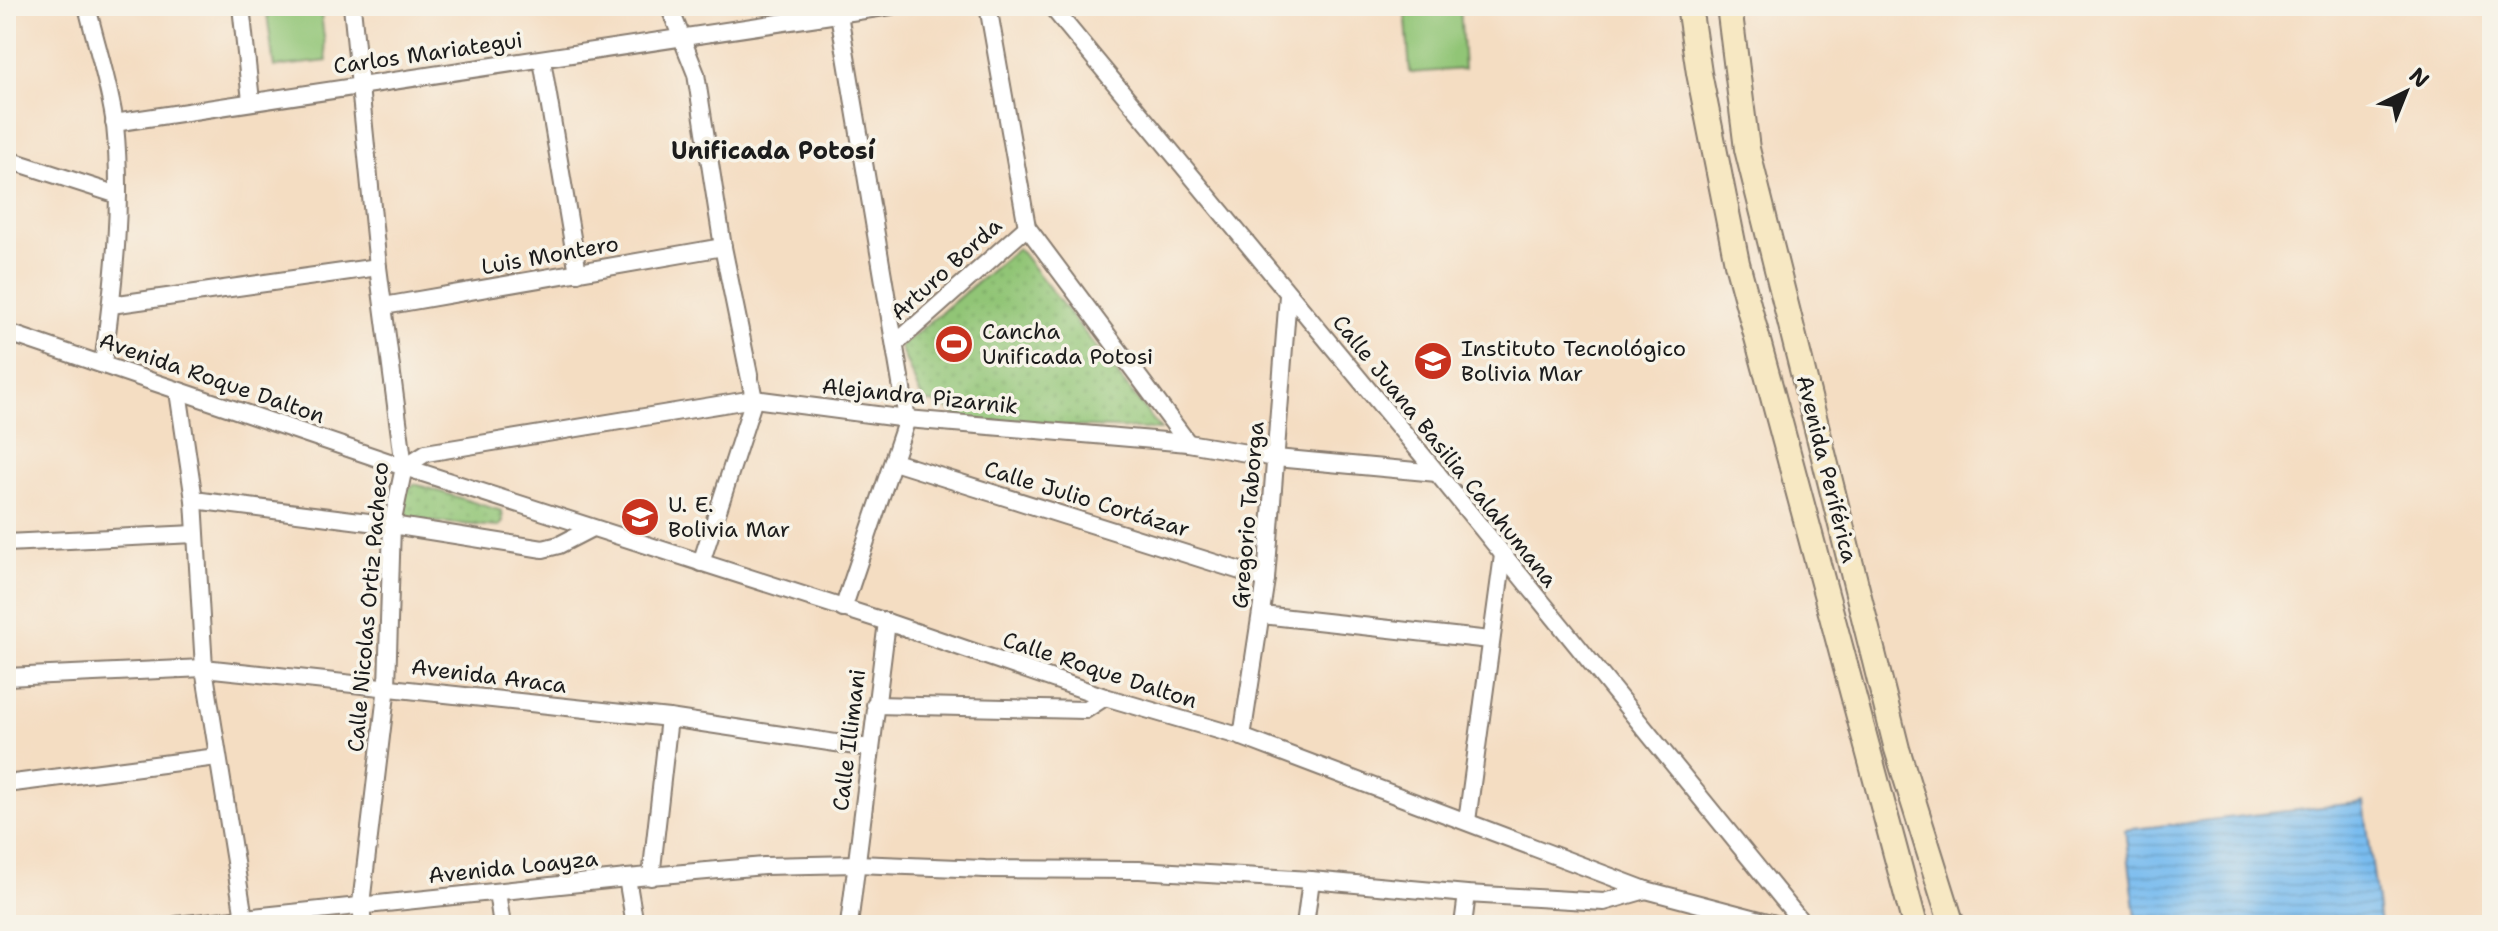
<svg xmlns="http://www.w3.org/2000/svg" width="2498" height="931" font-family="'Shantell Sans',sans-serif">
	<defs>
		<pattern id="park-dots" width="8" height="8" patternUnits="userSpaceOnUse" patternTransform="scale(2)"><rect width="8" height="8" fill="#91c576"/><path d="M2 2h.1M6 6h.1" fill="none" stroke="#7ca966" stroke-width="1.8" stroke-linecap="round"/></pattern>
		<pattern id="water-rules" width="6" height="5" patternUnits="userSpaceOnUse" patternTransform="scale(2)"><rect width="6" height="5" fill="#79bcef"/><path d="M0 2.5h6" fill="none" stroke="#68a1cc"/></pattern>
	</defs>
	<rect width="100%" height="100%" fill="#f7f3e8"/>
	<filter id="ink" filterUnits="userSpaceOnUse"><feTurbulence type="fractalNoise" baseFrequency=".0125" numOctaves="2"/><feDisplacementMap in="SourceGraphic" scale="16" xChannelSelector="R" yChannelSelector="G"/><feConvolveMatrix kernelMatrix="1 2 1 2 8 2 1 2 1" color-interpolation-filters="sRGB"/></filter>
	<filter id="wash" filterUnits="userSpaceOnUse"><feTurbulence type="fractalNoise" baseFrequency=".006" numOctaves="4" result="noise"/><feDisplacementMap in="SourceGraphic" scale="32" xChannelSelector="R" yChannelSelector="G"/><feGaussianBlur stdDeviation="1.8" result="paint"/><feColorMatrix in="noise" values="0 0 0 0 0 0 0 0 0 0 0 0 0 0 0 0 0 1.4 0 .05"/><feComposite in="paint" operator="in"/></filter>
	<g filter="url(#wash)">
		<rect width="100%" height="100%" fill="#f4ddc2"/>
		<g fill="#91c576" stroke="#567049" stroke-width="2">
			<polygon points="266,6 320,6 327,61 274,67"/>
			<polygon points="1405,6 1460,6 1464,69 1410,73"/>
		</g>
		<g fill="url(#park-dots)" stroke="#567049" stroke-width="2">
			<polygon points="1018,248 1161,430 964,422 942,404 923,401 900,347"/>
			<path d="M415,484l87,27 1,11 -5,5 -89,-7c-10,-12 -9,-29 6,-36z"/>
		</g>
		<polygon fill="url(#water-rules)" stroke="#4a6c86" stroke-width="2" points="2364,802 2380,925 2137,925 2125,830"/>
	</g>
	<g filter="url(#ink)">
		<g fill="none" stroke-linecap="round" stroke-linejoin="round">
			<defs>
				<g id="street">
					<path d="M87,6c9,39 23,80 28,119 8,79 -1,160 -12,238"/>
					<polyline points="241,6 251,101"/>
					<polyline points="352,6 378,267 404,467 392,525 387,686 361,904 363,925"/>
					<polyline points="669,6 696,74 723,247 754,399 701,563"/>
					<polyline points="988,6 1027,227 1188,443"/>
					<polyline points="1051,6 1437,473 1804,925"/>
					<polyline points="839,14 907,419 843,609"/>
					<polyline points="542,60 578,273"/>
					<polyline points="114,123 891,6"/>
					<polyline points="6,159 118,195"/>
					<polyline points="111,305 378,267"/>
					<polyline points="384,306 723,247"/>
					<polyline points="6,332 404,467 887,622 1105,697 1242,737 1646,890 1779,925"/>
					<polyline points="895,344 1027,227"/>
					<polyline points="178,391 194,500 204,668 244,918"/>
					<polyline points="894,462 1266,579"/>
					<polyline points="404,467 426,453 754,399 907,419 1188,443 1276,458 1437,473"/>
					<polyline points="194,500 392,525 543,549 559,545 592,528"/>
					<polyline points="6,543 195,534"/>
					<polyline points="1262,615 1490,640"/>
					<polyline points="6,677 204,668 669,718 869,748"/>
					<polyline points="875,705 1085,710 1105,697"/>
					<polyline points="1242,737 1266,579 1288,295"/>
					<polyline points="6,784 217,757"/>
					<polyline points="1467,821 1503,555"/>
					<polyline points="651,877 669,718"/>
					<polyline points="627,878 635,925"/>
					<polyline points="497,892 502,925"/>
					<polyline points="176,925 627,878 764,866 856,864 985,869 1139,870 1311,880 1467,894 1604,902 1646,890"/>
					<polyline points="849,925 887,622"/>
					<polyline points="1305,925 1311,880"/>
					<polyline points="1463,925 1467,894"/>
				</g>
				<g id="secondary">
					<polyline points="1689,6 1699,73 1737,263 1915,925"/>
					<polyline points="1729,6 1747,149 1897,749 1952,925"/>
				</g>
			</defs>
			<use href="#street" stroke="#887c6f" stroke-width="20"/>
			<use href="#secondary" stroke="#887c6f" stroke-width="28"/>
			<use href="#street" stroke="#fff" stroke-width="16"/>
			<use href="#secondary" stroke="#f7e8c3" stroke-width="24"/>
		</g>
	</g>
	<defs>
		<symbol id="stadium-disc" viewBox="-11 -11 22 22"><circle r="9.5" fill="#c8321e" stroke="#f7f3e8"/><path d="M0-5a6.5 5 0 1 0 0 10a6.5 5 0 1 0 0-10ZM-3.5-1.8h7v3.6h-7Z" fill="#fff"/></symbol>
		<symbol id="university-disc" viewBox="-11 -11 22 22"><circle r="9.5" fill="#c8321e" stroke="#f7f3e8"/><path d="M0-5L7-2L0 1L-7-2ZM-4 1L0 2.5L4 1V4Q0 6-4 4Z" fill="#fff"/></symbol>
		<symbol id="school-disc" viewBox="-11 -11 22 22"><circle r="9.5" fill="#c8321e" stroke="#f7f3e8"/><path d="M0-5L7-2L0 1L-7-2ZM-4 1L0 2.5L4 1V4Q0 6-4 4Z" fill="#fff"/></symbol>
	</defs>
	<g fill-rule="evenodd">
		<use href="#stadium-disc" x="932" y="322" width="44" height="44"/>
		<use href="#university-disc" x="1411" y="339" width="44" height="44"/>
		<use href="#school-disc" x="618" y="495" width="44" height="44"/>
	</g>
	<g text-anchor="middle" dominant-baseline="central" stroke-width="7" stroke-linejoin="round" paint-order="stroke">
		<g font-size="22" fill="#1c1c1c" stroke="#f7f3e8">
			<text transform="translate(428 53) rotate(-8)">Carlos Mariategui</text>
			<text transform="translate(550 255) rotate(-10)">Luis Montero</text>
			<text transform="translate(946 269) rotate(-42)">Arturo Borda</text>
			<text transform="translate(212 378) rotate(19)">Avenida Roque Dalton</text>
			<text transform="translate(920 396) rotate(6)">Alejandra Pizarnik</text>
			<text transform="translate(1445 451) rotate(51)">Calle Juana Basilia Calahumana</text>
			<text transform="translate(1827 469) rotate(76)">Avenida Periférica</text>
			<text transform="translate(1087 499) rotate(17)">Calle Julio Cortázar</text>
			<text transform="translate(1248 515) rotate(-85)">Gregorio Taborga</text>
			<text transform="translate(368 607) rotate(-85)">Calle Nicolas Ortiz Pacheco</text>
			<text transform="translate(1100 670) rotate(18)">Calle Roque Dalton</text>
			<text transform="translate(489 676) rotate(7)">Avenida Araca</text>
			<text transform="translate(849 740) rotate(-83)">Calle Illimani</text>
			<text transform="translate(513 867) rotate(-6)">Avenida Loayza</text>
		</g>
		<g font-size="22" fill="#1c1c1c" stroke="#f7f3e8" text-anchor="start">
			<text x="982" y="331">Cancha<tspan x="982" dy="25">Unificada Potosi</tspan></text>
			<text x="1461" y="348">Instituto Tecnológico<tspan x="1461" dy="25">Bolivia Mar</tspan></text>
			<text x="668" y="504">U. E.<tspan x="668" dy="25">Bolivia Mar</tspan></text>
		</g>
		<g font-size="24" font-weight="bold" fill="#1c1c1c" stroke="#f7f3e8">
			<text x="773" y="151">Unificada Potosí</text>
		</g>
	</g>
	<rect width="2498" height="931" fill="none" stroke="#f7f3e8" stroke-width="32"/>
	<g transform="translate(2406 92) rotate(43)" stroke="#f7f3e8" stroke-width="6" paint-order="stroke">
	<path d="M0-6L14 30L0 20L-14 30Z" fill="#1c1c1c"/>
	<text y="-12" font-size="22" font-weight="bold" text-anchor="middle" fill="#1c1c1c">N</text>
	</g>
</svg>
